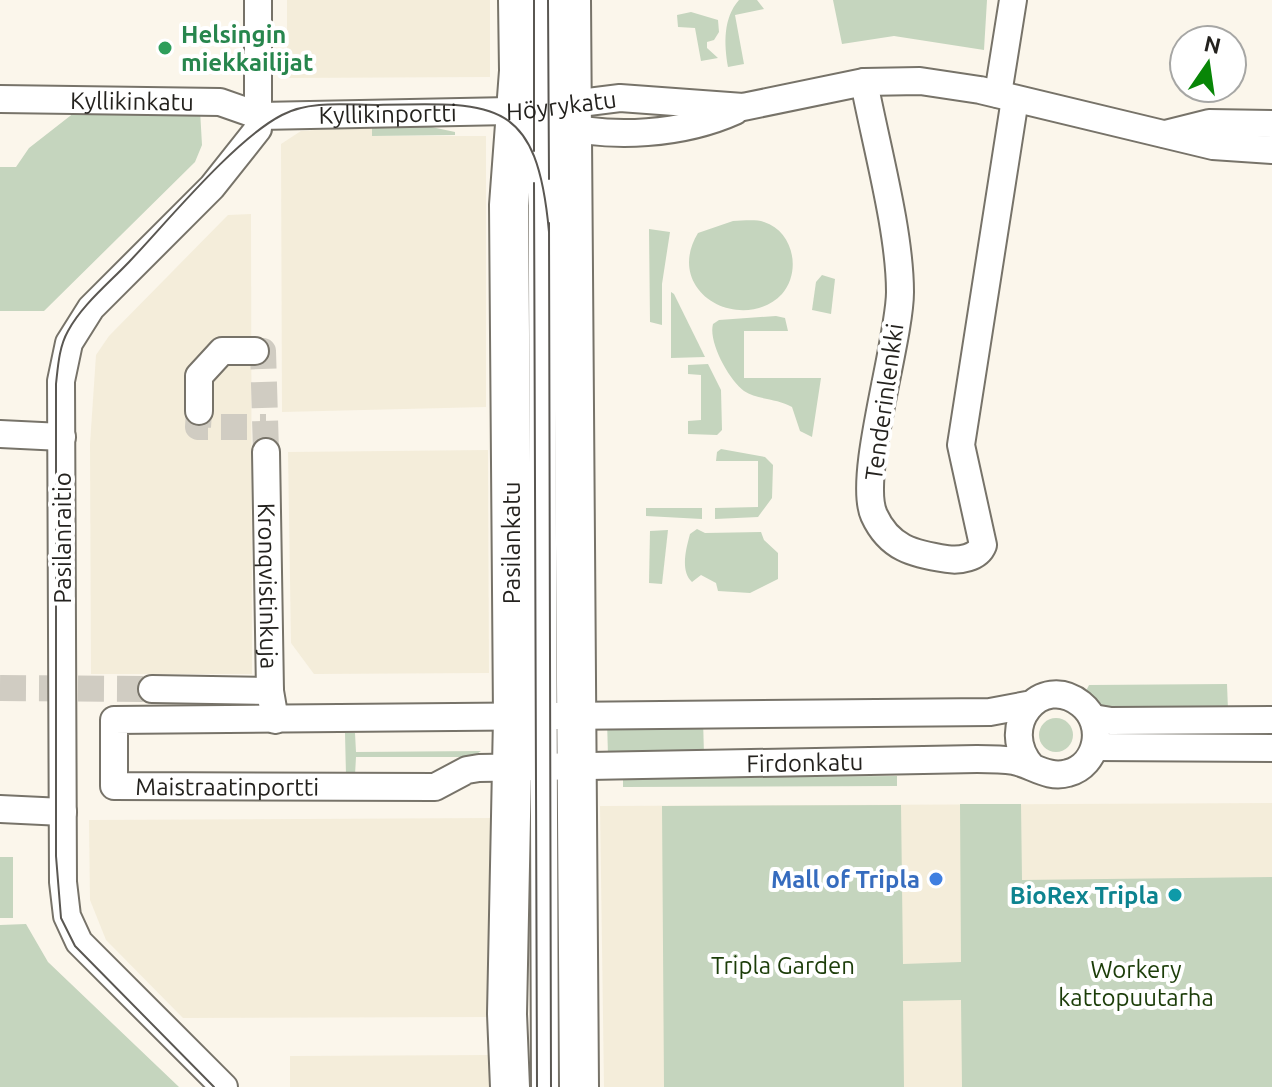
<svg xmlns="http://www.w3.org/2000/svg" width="1272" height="1087" font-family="Ubuntu,sans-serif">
	<rect width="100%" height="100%" fill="#fbf6eb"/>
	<g fill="#f4edda">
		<polygon points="287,0 490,0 490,77 287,78"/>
		<polygon points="372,126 373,136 486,136 486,407 282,412 281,144 301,131"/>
		<polygon points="251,214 252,674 91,674 90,444 96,355 109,336 228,215"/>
		<polygon points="488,450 489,673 314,674 291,643 288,452"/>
		<polygon points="1272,803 1272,1087 604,1087 600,806"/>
		<polygon points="490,818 490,1017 183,1018 106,940 90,900 89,820"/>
		<polygon points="490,1055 490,1087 290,1087 290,1056"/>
	</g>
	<g fill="#c5d5be">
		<path d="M739,0h18l7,9 -29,6 9,49 -16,3c-4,-23 -5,-49 11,-67z"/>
		<polygon points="833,0 987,0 984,50 894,36 842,44"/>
		<polygon points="691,12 718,20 719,32 714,40 707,42 707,48 718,58 701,61 695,28 678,27 677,15"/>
		<polygon points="79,109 200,110 202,145 195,162 44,311 0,311 0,167 16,167 29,148"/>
		<polygon points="422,125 455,132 455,135 372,136 372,126"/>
		<path d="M733,221c9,0 22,-2 31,1 29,9 38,49 18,72 -23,25 -68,20 -86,-8 -11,-17 -8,-37 2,-53z"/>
		<polygon points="649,229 670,232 662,284 662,325 650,322"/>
		<polygon points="822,275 835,279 831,314 812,310 816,282"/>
		<polygon points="671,292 674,294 705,357 671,358"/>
		<path d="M776,316l9,2 3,13h-44v47h77l-9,59 -12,-6 -8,-24c-15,-9 -35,-7 -48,-16 -15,-11 -36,-49 -31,-67l6,-4z"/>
		<polygon points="708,364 721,390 722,430 717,435 688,434 688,421 701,420 701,375 688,374 688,365"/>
		<polygon points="721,449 765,457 773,465 772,498 758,517 715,519 715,508 758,507 758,461 716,461 717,452"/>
		<polygon points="646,508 702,508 702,519 646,516"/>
		<path d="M697,529l8,4 56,-1 3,8 14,13v26l-28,14 -32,-2 -2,-8 -15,-8 -9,7c-12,-11 -6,-33 -2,-48z"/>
		<polygon points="668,530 662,584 649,583 650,531"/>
		<polygon points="1227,684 1228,710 1109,709 1100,707 1086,691 1089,685"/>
		<circle cx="1056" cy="735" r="17"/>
		<polygon points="703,719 704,755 608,756 607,720"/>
		<polygon points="345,733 355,733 356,752 481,751 472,757 356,757 355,775 346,775"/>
		<polygon points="897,776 897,786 623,787 623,778"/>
		<polygon points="960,804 1021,804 1022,880 1272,877 1272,1087 962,1087 961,1000 903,1001 904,1087 664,1087 662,806 901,805 903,964 961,962"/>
		<rect x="0" y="857" width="13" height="61"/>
		<polygon points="26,924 48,962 179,1087 0,1087 0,925"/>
	</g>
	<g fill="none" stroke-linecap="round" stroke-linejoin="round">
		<g stroke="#d0ccc2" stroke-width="26" stroke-dasharray="26 13" stroke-linecap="butt">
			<polyline points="255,351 263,351 266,452"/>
			<polyline points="199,411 198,427 266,427"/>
			<polyline points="0,688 152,689"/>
		</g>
		<defs>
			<g id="street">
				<polyline points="541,0 545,1087"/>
				<path d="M864,82c12,63 36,149 36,210 0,49 -43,185 -26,223 15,33 39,39 73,44 12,2 31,-1 36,-14l-22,-100 54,-346"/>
				<polyline points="998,94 1013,0"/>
				<path id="s1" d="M0,99l220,3 40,14 256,-5 104,-13 123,9 121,-25 56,-1 60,9 233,56 59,4"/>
				<path d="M558,124c53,16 126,10 177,-13"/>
				<polyline points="1165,134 1209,123 1272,124"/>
				<polyline points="199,411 199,376 222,351 255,351"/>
				<polyline points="0,434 62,437"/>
				<path id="s2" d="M266,452l4,239 5,29"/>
				<polyline points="152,689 270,691"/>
				<path id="s3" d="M1032,704l-42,8 -876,8v66l321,1 32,-17 12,-2 498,-9c12,0 25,0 37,2 19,4 34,18 54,12 30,-8 38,-49 13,-69 -40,-32 -85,23 -49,63"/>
				<polyline points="1093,718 1111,721 1272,720"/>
				<polyline points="1095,747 1272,748"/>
				<polyline points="0,809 63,812"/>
				<polyline points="224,1087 79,942 67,916 63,882 61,381 69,343 91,308 212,187 258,129 258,0"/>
			</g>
			<g id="secondary">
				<polyline points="571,0 579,1087"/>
				<polyline points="510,1087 507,1014 513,718 509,205 519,71 518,0"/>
			</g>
		</defs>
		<use href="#street" stroke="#777369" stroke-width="30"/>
		<use href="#secondary" stroke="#777369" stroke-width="42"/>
		<use href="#street" stroke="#fff" stroke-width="26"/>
		<use href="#secondary" stroke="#fff" stroke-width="38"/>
		<g stroke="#5a5752" stroke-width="2">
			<polyline points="534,0 534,151"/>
			<polyline points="548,0 549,179"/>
			<polyline points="534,183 537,1087"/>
			<polyline points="549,223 551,1087"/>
			<path d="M214,1087l-139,-141 -14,-28 -5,-62v-472c2,-18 3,-37 12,-53 14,-26 40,-47 61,-69 38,-40 106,-123 153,-147 28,-15 65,-10 96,-10 118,-3 159,-6 171,127"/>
		</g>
	</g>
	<circle fill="#2e9e5b" stroke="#fff" stroke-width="3" cx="165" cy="48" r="8"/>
	<circle fill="#3f7fe0" stroke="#fff" stroke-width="3" cx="936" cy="879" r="8"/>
	<circle fill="#0f9aa8" stroke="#fff" stroke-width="3" cx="1175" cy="895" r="8"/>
	<g text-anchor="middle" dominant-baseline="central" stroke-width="8" stroke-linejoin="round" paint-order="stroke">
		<g font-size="24" font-weight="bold" fill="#27864d" stroke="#fff" text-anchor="start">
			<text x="181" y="34">Helsingin<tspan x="181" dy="28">miekkailijat</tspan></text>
		</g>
		<g font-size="24" fill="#24221e" stroke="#fff">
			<text stroke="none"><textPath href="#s1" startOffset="132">Kyllikinkatu</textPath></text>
			<text stroke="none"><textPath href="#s1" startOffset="564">Höyrykatu</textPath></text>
			<text stroke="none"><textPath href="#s1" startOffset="390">Kyllikinportti</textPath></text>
			<text transform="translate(884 402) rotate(-82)">Tenderinlenkki</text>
			<text transform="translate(62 538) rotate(-90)">Pasilanraitio</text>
			<text transform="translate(511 543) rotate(-90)">Pasilankatu</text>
			<text stroke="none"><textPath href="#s2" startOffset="134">Kronqvistinkuja</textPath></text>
			<text stroke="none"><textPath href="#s3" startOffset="1680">Firdonkatu</textPath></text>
			<text stroke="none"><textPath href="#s3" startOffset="1098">Maistraatinportti</textPath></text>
		</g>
		<g font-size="24" font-weight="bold" fill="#366cbe" stroke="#fff" text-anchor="end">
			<text x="920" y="879">Mall of Tripla</text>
		</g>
		<g font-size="24" font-weight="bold" fill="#0d838f" stroke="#fff" text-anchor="end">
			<text x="1159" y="895">BioRex Tripla</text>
		</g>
		<g font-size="24" fill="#1c3d09" stroke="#fff">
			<text x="783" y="965">Tripla Garden</text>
			<text x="1136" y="969">Workery<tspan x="1136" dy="28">kattopuutarha</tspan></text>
		</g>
	</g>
	<g transform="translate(1208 64) rotate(13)"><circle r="38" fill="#ffffff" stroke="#a7a7a5" stroke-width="2"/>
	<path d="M0-6L14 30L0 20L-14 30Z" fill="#088607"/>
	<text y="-12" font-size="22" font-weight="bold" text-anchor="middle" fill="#24221e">N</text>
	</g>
</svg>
